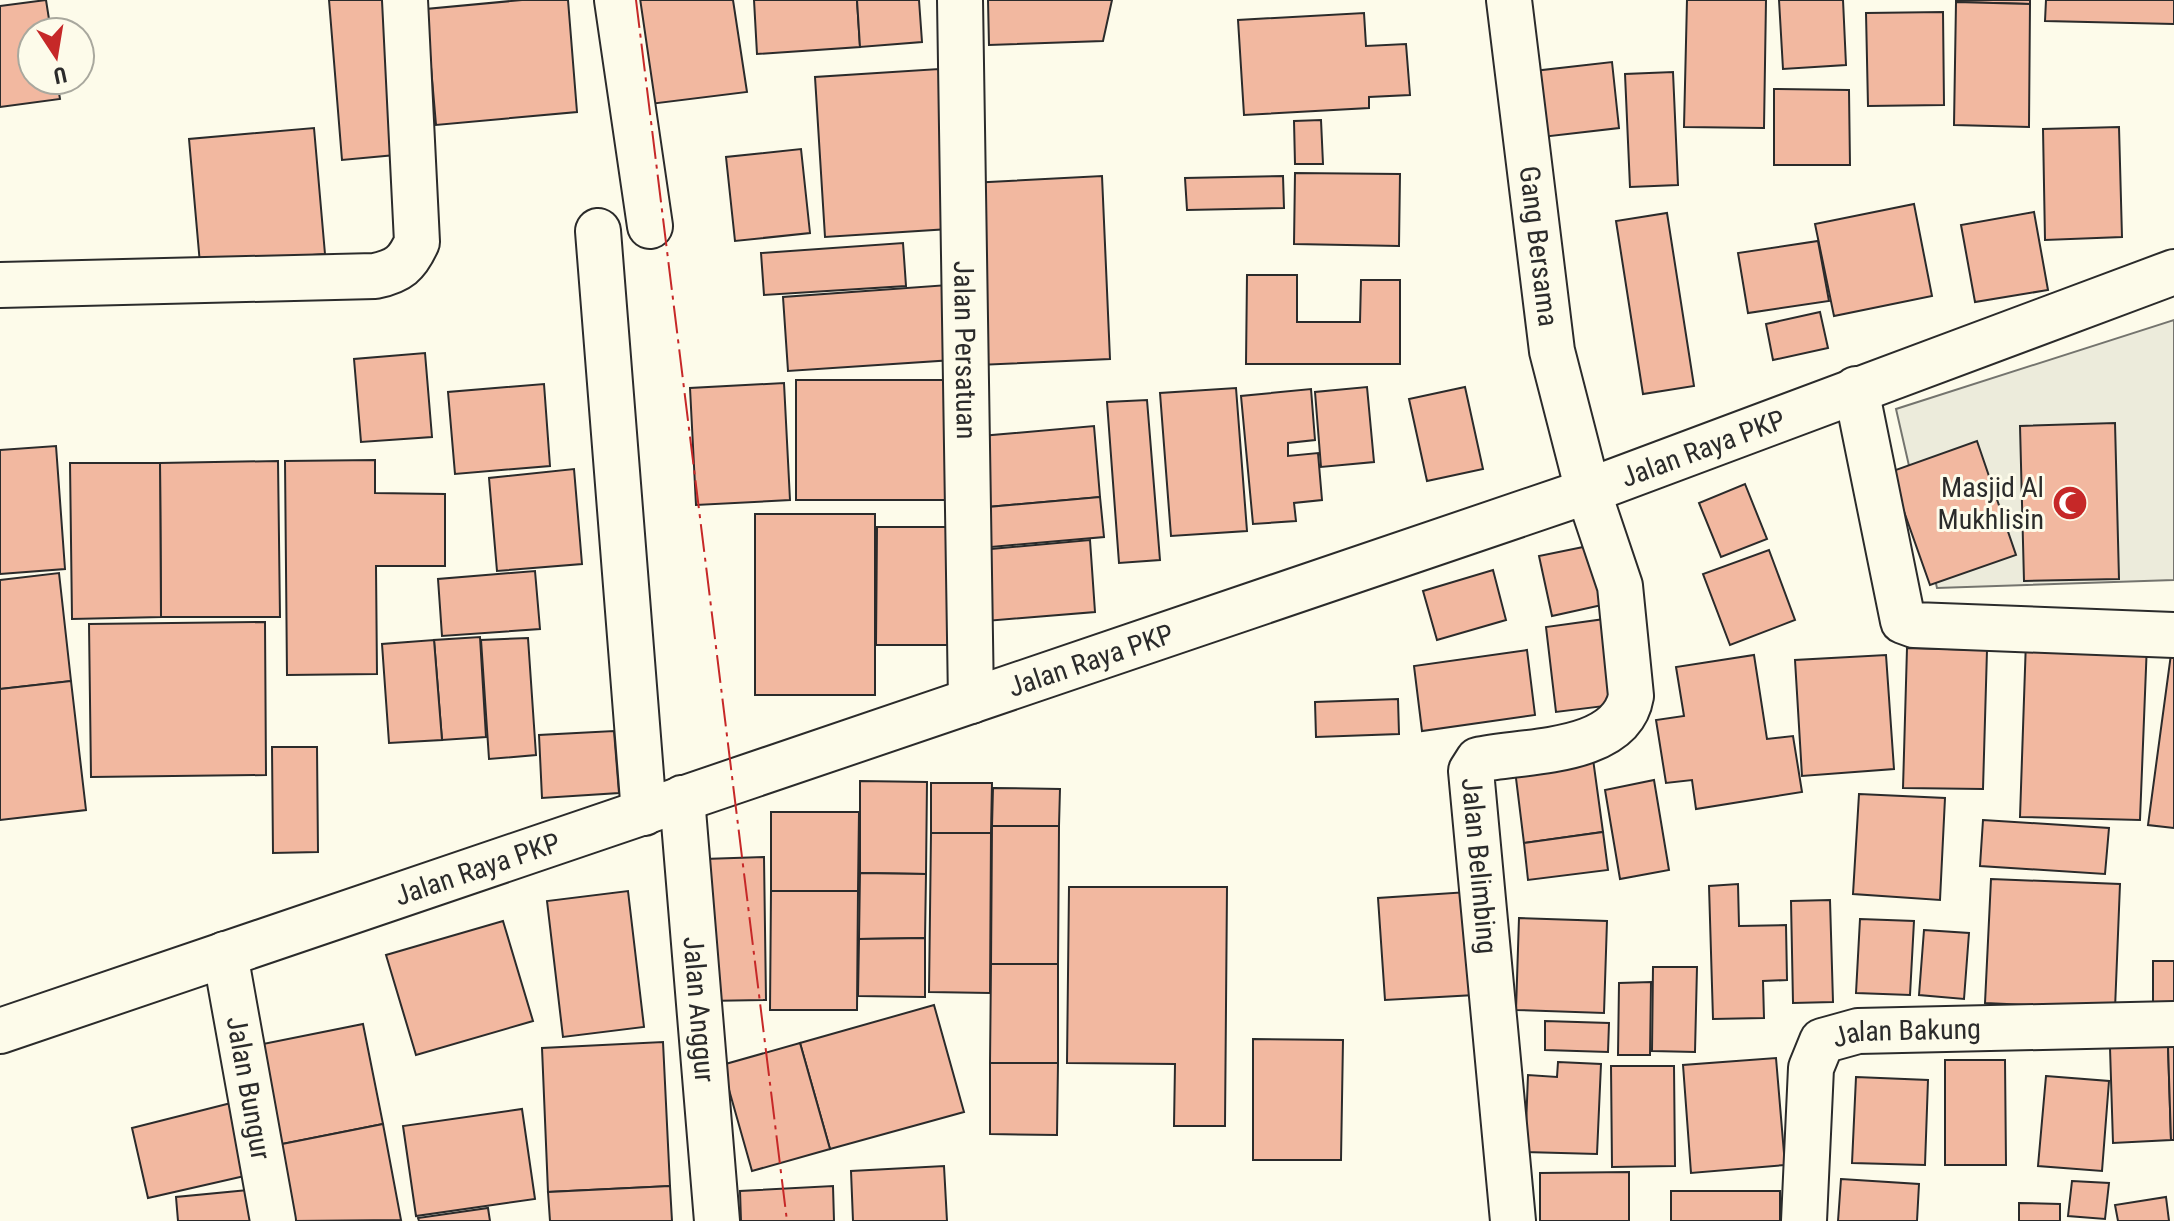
<svg xmlns="http://www.w3.org/2000/svg" width="2174" height="1221" font-family="'Roboto Condensed',sans-serif">
	<rect width="100%" height="100%" fill="#fdfbea"/>
	<polygon fill="#ecebdb" stroke="#74746e" stroke-width="2" points="2174,320 2174,580 1937,588 1896,409"/>
	<g fill="#f2b8a0" stroke="#2b2b2b" stroke-width="2">
		<polygon points="46,0 51,32 32,32 32,80 57,80 60,99 0,107 0,6"/>
		<polygon points="329,0 394,0 406,154 342,160"/>
		<polygon points="522,0 568,0 577,112 436,125 426,9"/>
		<polygon points="631,0 733,0 747,92 642,105"/>
		<polygon points="754,0 857,0 860,47 757,54"/>
		<polygon points="857,0 919,0 922,42 860,47"/>
		<polygon points="988,0 1112,0 1103,41 989,45"/>
		<polygon points="1687,0 1766,0 1764,128 1684,127"/>
		<polygon points="1779,0 1843,0 1846,65 1783,69"/>
		<polygon points="1956,0 2030,0 2030,4 1956,2"/>
		<polygon points="2046,0 2174,0 2174,24 2045,21"/>
		<polygon points="1956,2 2030,4 2029,127 1954,125"/>
		<polygon points="1943,12 1944,105 1868,106 1866,13"/>
		<polygon points="1364,13 1366,46 1406,44 1410,95 1369,97 1369,108 1244,115 1238,20"/>
		<polygon points="1612,62 1619,128 1542,137 1534,71"/>
		<polygon points="939,69 949,229 825,237 815,77"/>
		<polygon points="1673,72 1678,185 1630,187 1625,74"/>
		<polygon points="1774,89 1849,90 1850,165 1774,165"/>
		<polygon points="1321,120 1323,164 1295,164 1294,121"/>
		<polygon points="2119,127 2122,237 2045,240 2043,129"/>
		<polygon points="314,128 325,254 200,264 189,139"/>
		<polygon points="801,149 810,233 735,241 726,157"/>
		<polygon points="1295,173 1400,174 1399,246 1294,244"/>
		<polygon points="1102,176 1110,359 978,365 970,183"/>
		<polygon points="1283,176 1284,208 1187,210 1185,178"/>
		<polygon points="1914,204 1932,296 1834,316 1815,224"/>
		<polygon points="2034,212 2048,290 1975,302 1961,225"/>
		<polygon points="1667,213 1694,386 1643,394 1616,221"/>
		<polygon points="1818,241 1829,301 1748,313 1738,253"/>
		<polygon points="903,243 906,286 764,295 761,253"/>
		<polygon points="1247,275 1297,275 1297,322 1360,322 1361,280 1400,280 1400,364 1246,364"/>
		<polygon points="948,285 953,360 788,371 783,297"/>
		<polygon points="1820,312 1828,348 1773,360 1766,324"/>
		<polygon points="425,353 432,437 361,442 354,359"/>
		<rect x="796" y="380" width="152" height="120"/>
		<polygon points="784,383 790,500 696,505 690,388"/>
		<polygon points="544,384 550,466 455,474 448,392"/>
		<polygon points="1367,387 1374,462 1321,467 1315,392"/>
		<polygon points="1465,387 1483,469 1427,481 1409,399"/>
		<polygon points="1236,388 1247,531 1171,536 1160,393"/>
		<polygon points="1311,389 1315,440 1288,443 1288,456 1318,453 1322,500 1294,503 1296,521 1253,524 1241,396"/>
		<polygon points="1147,400 1160,560 1119,563 1107,402"/>
		<polygon points="2115,423 2119,579 2024,581 2020,426"/>
		<polygon points="1094,426 1100,497 988,507 981,436"/>
		<polygon points="1977,441 2016,555 1930,585 1890,472"/>
		<polygon points="56,446 65,569 0,574 0,450"/>
		<polygon points="375,460 375,493 445,494 445,566 376,566 377,674 287,675 285,461"/>
		<polygon points="278,461 280,617 161,617 160,463"/>
		<polygon points="70,463 160,463 161,617 72,619"/>
		<polygon points="574,469 582,564 497,571 489,478"/>
		<polygon points="1745,484 1767,539 1721,557 1699,503"/>
		<polygon points="1100,497 1104,537 991,547 988,507"/>
		<rect x="755" y="514" width="120" height="181"/>
		<polygon points="877,527 950,527 949,645 876,645"/>
		<polygon points="1090,540 1095,612 986,621 980,550"/>
		<polygon points="1598,544 1611,603 1552,616 1539,556"/>
		<polygon points="1769,550 1795,620 1730,645 1703,574"/>
		<polygon points="1493,570 1506,620 1437,640 1423,591"/>
		<polygon points="535,571 540,629 442,636 438,579"/>
		<polygon points="59,573 71,681 0,689 0,580"/>
		<polygon points="1612,618 1621,704 1556,712 1546,627"/>
		<polygon points="265,622 266,775 91,777 89,624"/>
		<polygon points="480,637 486,737 442,740 434,640"/>
		<polygon points="528,638 536,755 489,759 481,640"/>
		<polygon points="434,640 442,740 389,743 382,644"/>
		<polygon points="2026,640 2147,643 2140,820 2020,817"/>
		<polygon points="1907,648 1987,650 1983,789 1903,788"/>
		<polygon points="1527,650 1535,715 1422,731 1414,666"/>
		<polygon points="2171,654 2174,655 2174,828 2148,825"/>
		<polygon points="1754,655 1767,739 1793,736 1802,792 1696,809 1692,780 1666,783 1656,720 1684,716 1676,667"/>
		<polygon points="1886,655 1894,769 1802,776 1795,660"/>
		<polygon points="71,681 86,810 0,820 0,689"/>
		<polygon points="1398,699 1399,734 1316,737 1315,702"/>
		<polygon points="614,731 619,793 542,798 539,735"/>
		<polygon points="272,747 317,747 318,852 273,853"/>
		<polygon points="1593,759 1603,832 1524,843 1515,770"/>
		<polygon points="1654,780 1669,870 1620,879 1605,790"/>
		<polygon points="860,781 927,782 926,874 860,873"/>
		<polygon points="931,783 992,783 991,833 931,833"/>
		<polygon points="993,788 1060,789 1059,826 992,826"/>
		<polygon points="1859,794 1945,798 1940,900 1853,894"/>
		<polygon points="771,812 859,812 858,891 771,891"/>
		<polygon points="1983,820 2109,828 2105,874 1980,866"/>
		<polygon points="992,826 1059,826 1058,964 991,964"/>
		<polygon points="1603,832 1608,870 1528,880 1524,843"/>
		<polygon points="931,833 991,833 990,993 929,992"/>
		<polygon points="764,857 766,1000 706,1001 704,859"/>
		<polygon points="860,873 926,874 925,938 859,939"/>
		<polygon points="1991,879 2120,884 2115,1009 1985,1003"/>
		<polygon points="1738,884 1739,926 1786,925 1787,980 1763,981 1764,1018 1713,1019 1709,886"/>
		<polygon points="1069,887 1227,887 1225,1126 1174,1126 1175,1064 1067,1063"/>
		<polygon points="628,891 644,1027 563,1037 547,901"/>
		<polygon points="771,891 858,891 857,1010 770,1010"/>
		<polygon points="1468,892 1475,995 1385,1000 1378,898"/>
		<polygon points="1830,900 1833,1002 1793,1003 1791,901"/>
		<polygon points="1519,918 1607,921 1604,1013 1516,1010"/>
		<polygon points="1860,919 1914,921 1910,995 1856,993"/>
		<polygon points="503,921 533,1021 416,1055 386,955"/>
		<polygon points="1924,930 1969,933 1964,999 1919,995"/>
		<polygon points="925,938 925,997 858,996 859,939"/>
		<rect x="2153" y="961" width="21" height="44"/>
		<polygon points="991,964 1058,964 1058,1063 990,1063"/>
		<polygon points="1653,967 1697,967 1695,1052 1652,1051"/>
		<polygon points="1651,982 1650,1055 1618,1055 1619,983"/>
		<polygon points="934,1005 964,1112 830,1149 800,1043"/>
		<polygon points="1545,1021 1609,1023 1608,1052 1545,1050"/>
		<polygon points="363,1024 383,1124 277,1145 258,1045"/>
		<polygon points="1253,1039 1343,1040 1341,1160 1253,1160"/>
		<polygon points="663,1042 670,1186 548,1192 542,1048"/>
		<polygon points="800,1043 830,1149 752,1171 722,1065"/>
		<polygon points="2168,1046 2171,1140 2113,1143 2110,1048"/>
		<polygon points="2168,1046 2174,1046 2174,1140 2171,1140"/>
		<polygon points="1776,1058 1785,1165 1691,1173 1683,1065"/>
		<polygon points="1945,1060 2005,1060 2006,1165 1945,1165"/>
		<polygon points="1558,1062 1601,1064 1597,1154 1525,1152 1528,1075 1557,1077"/>
		<polygon points="990,1063 1058,1063 1057,1135 990,1134"/>
		<polygon points="1611,1066 1674,1066 1675,1166 1612,1167"/>
		<polygon points="2046,1076 2109,1081 2102,1171 2038,1166"/>
		<polygon points="1856,1077 1928,1080 1925,1165 1852,1163"/>
		<polygon points="231,1103 249,1175 148,1198 132,1128"/>
		<polygon points="522,1109 535,1199 416,1216 403,1126"/>
		<polygon points="383,1124 401,1220 292,1221 277,1145"/>
		<polygon points="944,1166 947,1221 853,1221 851,1171"/>
		<polygon points="1629,1172 1629,1221 1540,1221 1540,1173"/>
		<polygon points="1841,1179 1919,1184 1917,1221 1838,1221"/>
		<polygon points="2072,1181 2109,1183 2105,1219 2068,1216"/>
		<polygon points="670,1186 672,1221 550,1221 548,1192"/>
		<polygon points="833,1186 834,1221 741,1221 740,1191"/>
		<polygon points="258,1189 261,1221 178,1221 176,1197"/>
		<rect x="1671" y="1191" width="109" height="30"/>
		<polygon points="2166,1197 2169,1221 2118,1221 2115,1205"/>
		<polygon points="2019,1203 2060,1204 2060,1221 2019,1221"/>
		<polygon points="488,1208 490,1221 419,1221 418,1218"/>
	</g>
	<g fill="none" stroke-linecap="round" stroke-linejoin="round">
		<defs>
			<g id="minor">
				<polyline points="617,0 650,226"/>
				<path id="s1" d="M960,0l11,701"/>
				<path id="s2" d="M1509,0l43,351 36,140 32,95 11,110c-10,59 -108,54 -153,64l-7,11 42,450"/>
				<polyline points="598,231 644,813"/>
				<path d="M0,285l375,-9c24,-5 32,-12 42,-34l-12,-242"/>
				<polyline points="1856,389 1903,621 1914,625 2174,635"/>
				<path id="s3" d="M682,798l35,423"/>
				<path id="s4" d="M225,954l48,267"/>
				<path id="s5" d="M1804,1221l7,-153 11,-27 36,-10 316,-7"/>
			</g>
			<g id="tertiary">
				<path id="s6" d="M0,1031l1588,-540 586,-219"/>
			</g>
		</defs>
		<use href="#minor" stroke="#2b2b2b" stroke-width="48"/>
		<use href="#tertiary" stroke="#2b2b2b" stroke-width="48"/>
		<use href="#minor" stroke="#fdfbea" stroke-width="44"/>
		<use href="#tertiary" stroke="#fdfbea" stroke-width="44"/>
		<polyline stroke="#c62828" stroke-width="2" stroke-dasharray="28 6 4 6" stroke-linecap="butt" points="636,0 787,1221"/>
	</g>
	<defs>
		<symbol id="mosque-disc" viewBox="-11 -11 22 22"><circle r="9.5" fill="#c62828" stroke="#fdfbea"/><path d="M3.5-4.9A6 6 0 1 0 3.5 4.9A5 5 0 1 1 3.5-4.9Z" fill="#fff"/></symbol>
	</defs>
	<g fill-rule="evenodd">
		<use href="#mosque-disc" x="2050" y="483" width="40" height="40"/>
	</g>
	<g text-anchor="middle" dominant-baseline="central" stroke-width="6" stroke-linejoin="round" paint-order="stroke">
		<g font-size="28" fill="#2b2b2b" stroke="#fdfbea">
			<text stroke="none"><textPath href="#s2" startOffset="248">Gang Bersama</textPath></text>
			<text stroke="none"><textPath href="#s1" startOffset="350">Jalan Persatuan</textPath></text>
			<text stroke="none"><textPath href="#s6" startOffset="1800">Jalan Raya PKP</textPath></text>
			<text stroke="none"><textPath href="#s6" startOffset="1152">Jalan Raya PKP</textPath></text>
			<text stroke="none"><textPath href="#s2" startOffset="994">Jalan Belimbing</textPath></text>
			<text stroke="none"><textPath href="#s6" startOffset="504">Jalan Raya PKP</textPath></text>
			<text stroke="none"><textPath href="#s3" startOffset="212">Jalan Anggur</textPath></text>
			<text stroke="none"><textPath href="#s5" startOffset="268">Jalan Bakung</textPath></text>
			<text stroke="none"><textPath href="#s4" startOffset="136">Jalan Bungur</textPath></text>
		</g>
		<g font-size="28" fill="#2b2b2b" stroke="#fdfbea" text-anchor="end">
			<text x="2044" y="487">Masjid Al<tspan x="2044" dy="32">Mukhlisin</tspan></text>
		</g>
	</g>
	<g transform="translate(56 56) rotate(168)"><circle r="38" fill="#fdfbea" stroke="#a9a89e" stroke-width="2"/>
	<path d="M0-6L14 30L0 20L-14 30Z" fill="#c62828"/>
	<text y="-12" font-size="22" font-weight="bold" text-anchor="middle" fill="#2b2b2b">U</text>
	</g>
</svg>
